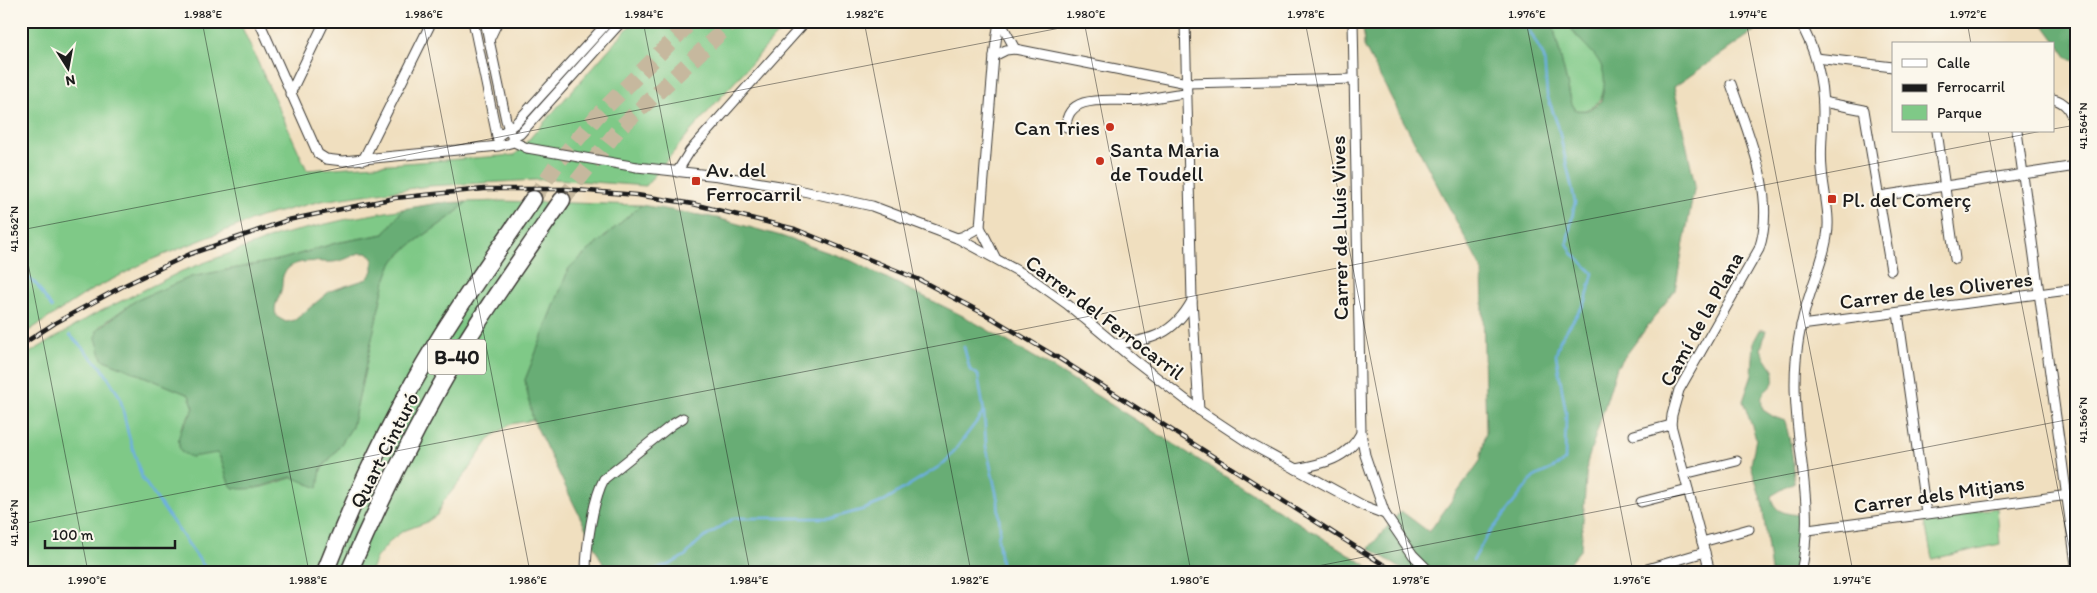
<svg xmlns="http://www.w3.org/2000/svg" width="2097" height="593" font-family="Itim,sans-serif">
	<rect width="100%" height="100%" fill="#fbf7ec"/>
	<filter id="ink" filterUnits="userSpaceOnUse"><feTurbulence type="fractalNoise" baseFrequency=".02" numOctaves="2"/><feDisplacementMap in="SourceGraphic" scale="10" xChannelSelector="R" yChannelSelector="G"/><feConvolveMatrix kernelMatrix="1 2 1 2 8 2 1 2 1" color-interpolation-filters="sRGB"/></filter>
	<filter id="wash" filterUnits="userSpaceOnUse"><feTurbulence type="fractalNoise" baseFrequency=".0096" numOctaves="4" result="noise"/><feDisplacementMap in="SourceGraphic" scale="20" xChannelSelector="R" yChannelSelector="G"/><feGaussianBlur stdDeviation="1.12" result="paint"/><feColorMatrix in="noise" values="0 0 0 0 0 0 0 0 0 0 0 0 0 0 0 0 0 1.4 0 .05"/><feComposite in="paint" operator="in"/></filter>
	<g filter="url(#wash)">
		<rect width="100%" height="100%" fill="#f0dfbf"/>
		<g fill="#7fc987" stroke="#4e7252">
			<polygon points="21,21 239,21 307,170 515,155 634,21 789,21 689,133 646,186 553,179 429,186 321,201 260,217 148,261 88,292 21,336"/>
			<path d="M1552,21h14c4,7 8,13 14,19 7,7 17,14 21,23 10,20 1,51 -25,47l-4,-6z"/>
			<path d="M502,201l139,4 -72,63 -44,112 8,40 -22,4 -20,13 -30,43 -18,22 -6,13 -12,8 -22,8 -12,9 -15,18 -6,14h-349v-214l72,-43 89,-44 97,-36 73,-17 51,-9 -19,25 -48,9 -53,16 -92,18 -56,24 -35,25 2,33 87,36 5,13 -13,20 -2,19 38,6c8,11 7,25 16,35 13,2 28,0 40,-4 15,-4 22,-12 36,1l28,-35 15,-23 33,-146c3,-8 6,-18 12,-24 21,-21 49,-33 70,-55z"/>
			<polygon points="1997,508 2000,544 1932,559 1924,517"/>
		</g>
		<g fill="#67ad74" stroke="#426448" fill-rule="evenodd">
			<path d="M1363,21h189l20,83 4,6c11,2 18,-1 25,-9 13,-45 -16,-47 -35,-80h203l-95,66 21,98 -20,105 -58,77 -30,96 -6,86 -19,23h-156l-37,-24 32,-37 28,21 51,-71 6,-29 -4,-162 -118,-224z"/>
			<polygon points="2041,21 2076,21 2076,62 2068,58"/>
			<path d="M467,202c-21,22 -49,34 -70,55 -6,6 -9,16 -12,24l-33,146 -15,23 -16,19 -3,19 -26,-11c-20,5 -36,15 -59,11 -10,-11 -7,-25 -16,-35l-26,4 -10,-5c-8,-20 6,-28 13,-44l-5,-13 -87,-36 -6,-21 1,-8 38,-29 56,-24 92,-18 53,-16 48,-9 19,-25 35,-6zM359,253h8l6,5v13l-6,8 -37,12 -35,29 -9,2 -9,-5c-5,-10 1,-16 4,-26 2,-6 0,-14 4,-19 10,-15 33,-9 48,-10 10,-1 17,-5 26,-9z"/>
			<polygon points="641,205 717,218 781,236 850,260 967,318 1053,368 1377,572 610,572 604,566 533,420 525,380 569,268"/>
			<path d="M1760,330h6l-5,19c3,10 15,19 13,29 -2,16 -17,8 -11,32l11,7 11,4c4,15 11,47 8,62l-22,13c3,16 13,17 27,19 7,17 1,40 -5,57h-22l-9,-69 -11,-38 5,-27 -13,-37 9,-26 2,-34z"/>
		</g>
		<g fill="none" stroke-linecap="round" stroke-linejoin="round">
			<g stroke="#6dafe1" stroke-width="2.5">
				<polyline points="21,272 36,284 52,308"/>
				<polyline points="70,335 102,368 120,397 128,433 142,478 208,572"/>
				<polyline points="984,413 986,446 998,501 1000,529 998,538 1002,572"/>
				<path d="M1473,561l12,-22 48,-61c10,-7 24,-9 32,-18l1,-48 -10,-57 4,-15 26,-39 7,-28 -21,-20 -5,-10 8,-41 -17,-76 -11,-31 -3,-38 -20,-36"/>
				<polyline points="647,572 671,564 686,555 698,542 734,518 832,518 865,509 882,502 945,463 984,412 978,375 970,370 964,347"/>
			</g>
		</g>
	</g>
	<g filter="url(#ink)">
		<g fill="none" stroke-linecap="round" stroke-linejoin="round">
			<g stroke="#c6b89e" stroke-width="16" stroke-dasharray="16 8" stroke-linecap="butt">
				<polyline points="533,199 559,161 597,116 692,21"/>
				<polyline points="562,200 618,130 733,21"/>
			</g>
			<defs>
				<g id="street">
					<polyline points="259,21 318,154 326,159 343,161 499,146 514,142 527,148"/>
					<polyline points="473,21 498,141"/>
					<polyline points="485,21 506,120 510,133"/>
					<polyline points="1000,21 1015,49"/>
					<polyline points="1185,21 1192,300 1199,410"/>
					<path d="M1799,21c16,27 24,59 24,91 0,19 -3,38 -1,57 1,20 9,47 5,67 -3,21 -11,39 -17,58 -10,29 -15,59 -15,90 0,64 21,123 6,188"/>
					<polyline points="489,40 498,21"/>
					<polyline points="994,56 1006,50 1015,49 1187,83 1354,79"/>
					<polyline points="1816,58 1893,67"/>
					<polyline points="290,94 325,21"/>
					<path d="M2053,99c15,3 18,15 23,28"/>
					<polyline points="1823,102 1864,110 1891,270"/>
					<path d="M1066,127c1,-37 49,-24 75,-27 15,-2 31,-6 46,-7"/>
					<polyline points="1937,131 1955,259"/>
					<polyline points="2017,131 2076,564"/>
					<polyline points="497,137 516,123 609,21"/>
					<polyline points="512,138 520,134 622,21"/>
					<polyline points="363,160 432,21"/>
					<polyline points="637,167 719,176 780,186 872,206 957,238 1029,277 1067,304 1133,359 1199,410 1252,445 1364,506 1385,514"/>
					<polyline points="677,172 690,151 806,21"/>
					<polyline points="1880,196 2076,166"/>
					<polyline points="957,238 964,236 980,227"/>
					<polyline points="995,257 980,227 994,56 999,21"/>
					<polyline points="1898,313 1926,513"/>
					<polyline points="1801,325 2076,289"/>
					<path d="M1115,344c36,-3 59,-10 77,-43"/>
					<polyline points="1361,433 1365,455 1385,514 1413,555 1430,572"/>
					<polyline points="1634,435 1671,425"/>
					<path d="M1296,469c26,-5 52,-10 65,-36l-8,-412"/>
					<polyline points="1684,474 1737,461"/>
					<polyline points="1641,502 1688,490"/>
					<polyline points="1808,530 2076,494"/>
					<polyline points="1702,542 1749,529"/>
					<path d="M586,572c0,-24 7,-73 18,-93l69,-55 10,-6"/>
					<polyline points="1637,572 1705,552"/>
					<path d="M1710,572l-39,-147 1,-10 7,-25 80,-141c18,-53 -11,-115 -28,-165"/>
				</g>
				<g id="highway">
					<path d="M325,572c31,-79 67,-156 111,-228 30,-50 65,-97 97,-145"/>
					<path d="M349,572c33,-77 71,-152 113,-224 31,-51 66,-99 100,-148"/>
				</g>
			</defs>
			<use href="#street" stroke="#3c3934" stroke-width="11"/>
			<use href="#highway" stroke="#3c3934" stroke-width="19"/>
			<use href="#street" stroke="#fff" stroke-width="9"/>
			<use href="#highway" stroke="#fff" stroke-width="16"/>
			<defs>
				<polyline id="rail" points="21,345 55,323 125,285 190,254 288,220 395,198 484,189 564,189 637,195 693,204 795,229 920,280 990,317 1060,359 1395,572"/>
			</defs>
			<use href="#rail" stroke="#1c1c1c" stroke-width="4.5"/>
			<use href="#rail" stroke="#fbf7ec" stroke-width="2.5" stroke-dasharray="8" stroke-linecap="butt"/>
			<defs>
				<polyline id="street-bridge" points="527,148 637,167"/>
			</defs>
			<use href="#street-bridge" stroke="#3c3934" stroke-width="11" stroke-linecap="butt"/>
			<use href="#street-bridge" stroke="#fff" stroke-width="9"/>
		</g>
	</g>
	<path fill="none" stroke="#1c1c1c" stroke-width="1" stroke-opacity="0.45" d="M202,21l107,551M423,21l107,551M643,21l107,551M864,21l107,551M1084,21l107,551M1305,21l107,551M1526,21l107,551M1746,21l107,551M1967,21l4,23M2053,129l23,-4M1988,131l86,441M21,227l67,345M21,230l1075,-209M21,524l2021,-393M1287,572l789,-154"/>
	<g fill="#c8321e" stroke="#fbf7ec" stroke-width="2">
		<circle cx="1110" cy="127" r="5"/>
		<circle cx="1100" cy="161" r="5"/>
		<rect x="691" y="176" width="10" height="10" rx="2.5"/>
		<rect x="1827" y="194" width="10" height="10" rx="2.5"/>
	</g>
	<g text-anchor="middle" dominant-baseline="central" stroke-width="4" stroke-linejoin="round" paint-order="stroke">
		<rect fill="#fbf7ec" stroke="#5f5e5a" stroke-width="1" x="428" y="339.5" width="58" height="35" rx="4"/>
		<g font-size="20" font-weight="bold" fill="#1c1c1c">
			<text x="457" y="357">B-40</text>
		</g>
		<g font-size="21" fill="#1c1c1c" stroke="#fbf7ec" text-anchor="start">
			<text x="1100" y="127" text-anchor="end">Can Tries</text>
			<text x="1110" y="149">Santa Maria<tspan x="1110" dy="24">de Toudell</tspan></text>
			<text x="706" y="169">Av. del<tspan x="706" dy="24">Ferrocarril</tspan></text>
			<text x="1842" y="199">Pl. del Comerç</text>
		</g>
		<g font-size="21" fill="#1c1c1c" stroke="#fbf7ec">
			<text transform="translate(1339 228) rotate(-91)">Carrer de Lluís Vives</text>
			<text transform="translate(1936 290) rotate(-7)">Carrer de les Oliveres</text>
			<text transform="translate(1105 317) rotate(37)">Carrer del Ferrocarril</text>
			<text transform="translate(1701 319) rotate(-61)">Camí de la Plana</text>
			<text transform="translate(384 450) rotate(-63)">Quart Cinturó</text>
			<text transform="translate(1939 494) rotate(-8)">Carrer dels Mitjans</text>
		</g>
	</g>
	<rect width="2097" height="593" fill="none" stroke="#fbf7ec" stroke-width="55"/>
	<rect x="1892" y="42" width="162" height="90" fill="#fbf7ec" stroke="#a29f99"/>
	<rect x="1902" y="59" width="25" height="8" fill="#ffffff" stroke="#a29f99"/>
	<text x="1937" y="68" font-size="15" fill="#1c1c1c">Calle</text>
	<rect x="1902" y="84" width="25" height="8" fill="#1c1c1c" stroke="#a29f99"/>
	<text x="1937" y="92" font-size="15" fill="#1c1c1c">Ferrocarril</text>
	<rect x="1902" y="105" width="25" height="15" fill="#7fc987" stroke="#a29f99"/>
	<text x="1937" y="118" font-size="15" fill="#1c1c1c">Parque</text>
	<g transform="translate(68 68) rotate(169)" stroke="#fbf7ec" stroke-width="4" paint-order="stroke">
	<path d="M0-4L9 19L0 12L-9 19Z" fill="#1c1c1c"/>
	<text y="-8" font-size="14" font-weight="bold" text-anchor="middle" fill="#1c1c1c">N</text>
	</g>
	<path d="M45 540v8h130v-8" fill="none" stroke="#1c1c1c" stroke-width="2.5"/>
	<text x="52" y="540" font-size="15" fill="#1c1c1c" stroke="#fbf7ec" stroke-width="4" paint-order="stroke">100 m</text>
	<rect x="28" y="28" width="2042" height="538" fill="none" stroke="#1c1c1c" stroke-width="2"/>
	<g font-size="12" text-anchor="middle" fill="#1c1c1c">
		<text x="203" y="18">1.988°E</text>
		<text x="424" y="18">1.986°E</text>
		<text x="644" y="18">1.984°E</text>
		<text x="865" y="18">1.982°E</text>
		<text x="1086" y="18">1.980°E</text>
		<text x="1306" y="18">1.978°E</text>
		<text x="1527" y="18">1.976°E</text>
		<text x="1748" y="18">1.974°E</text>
		<text x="1968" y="18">1.972°E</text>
		<text transform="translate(2083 126) rotate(-90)" y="4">41.564°N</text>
		<text transform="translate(14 229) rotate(-90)" y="4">41.562°N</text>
		<text transform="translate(2083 420) rotate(-90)" y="4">41.566°N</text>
		<text transform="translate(14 523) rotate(-90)" y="4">41.564°N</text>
		<text x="87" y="584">1.990°E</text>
		<text x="308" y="584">1.988°E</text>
		<text x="528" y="584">1.986°E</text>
		<text x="749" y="584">1.984°E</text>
		<text x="970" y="584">1.982°E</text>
		<text x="1190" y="584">1.980°E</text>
		<text x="1411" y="584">1.978°E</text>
		<text x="1632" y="584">1.976°E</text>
		<text x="1852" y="584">1.974°E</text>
	</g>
</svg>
